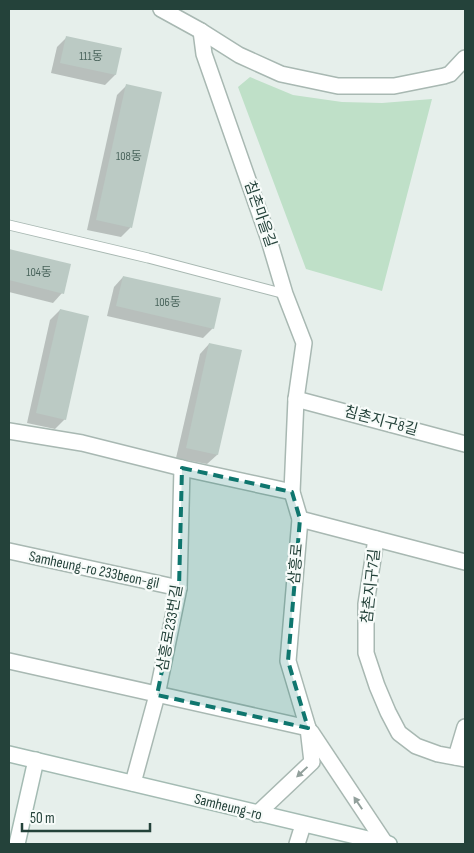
<svg xmlns="http://www.w3.org/2000/svg" width="474" height="853" font-family="'Sofia Sans Condensed','Noto Sans KR',sans-serif">
	<rect width="100%" height="100%" fill="#e6efeb"/>
	<polygon fill="#bfe0c8" points="250,77 293,95 342,102 382,103 432,99 382,291 306,269 238,87"/>
	<g fill="#0003">
		<polygon points="67,37 120,49 115,75 105,85 51,73 57,47"/>
		<polygon points="127,85 130,228 121,237 87,230 117,95"/>
		<polygon points="9,250 69,265 62,293 53,303 9,292"/>
		<polygon points="123,277 213,328 203,338 107,316 114,287"/>
		<polygon points="60,310 65,419 55,429 27,423 50,320"/>
		<polygon points="209,344 217,455 207,464 176,458 200,354"/>
	</g>
	<g fill="#bbcac4">
		<polygon points="66,36 122,48 116,75 60,63"/>
		<polygon points="126,84 162,92 132,228 96,220"/>
		<polygon points="9,249 71,264 64,294 9,280"/>
		<polygon points="123,276 221,298 214,329 116,306"/>
		<polygon points="60,309 89,316 66,420 36,413"/>
		<polygon points="209,343 242,350 218,455 186,448"/>
	</g>
	<g fill="none" stroke-linecap="round" stroke-linejoin="round">
		<defs>
			<polyline id="service" points="9,225 148,258 285,294"/>
			<g id="minor">
				<polyline points="161,9 201,31 239,55 281,74 338,86 394,86 444,76 450,74 465,58"/>
				<polyline points="201,31 204,54 268,237 285,294 304,343 296,399 292,492 300,519 288,661 308,728 312,762 257,814"/>
				<polyline points="296,399 465,444"/>
				<polyline points="9,431 82,443 182,468 292,492"/>
				<polyline points="300,519 465,562"/>
				<polyline points="376,539 366,604 366,653 377,686 388,712 399,733 416,746 438,754 465,759"/>
				<polyline points="9,551 179,588"/>
				<polyline points="9,661 308,728"/>
				<polyline points="311,732 385,843"/>
				<polyline points="456,757 465,727"/>
				<polyline points="133,783 157,695 179,588 182,468"/>
				<polyline points="297,844 303,825"/>
			</g>
			<g id="secondary">
				<polyline points="9,754 389,844"/>
				<polyline points="17,844 36,760"/>
			</g>
		</defs>
		<use href="#service" stroke="#a8b8b2" stroke-width="11"/>
		<use href="#minor" stroke="#a8b8b2" stroke-width="18"/>
		<use href="#secondary" stroke="#a4bbb3" stroke-width="18"/>
		<use href="#service" stroke="#fff" stroke-width="9"/>
		<use href="#minor" stroke="#fff" stroke-width="15"/>
		<use href="#secondary" stroke="#fff" stroke-width="15"/>
	</g>
	<defs><path id="oneway-solid" d="M-6-.8H1V-3.2L6.5 0L1 3.2V.8H-6Z" transform="scale(1.25)"/></defs>
	<g fill="#92a09c">
		<use href="#oneway-solid" transform="translate(302 772) rotate(137)"/>
		<use href="#oneway-solid" transform="translate(358 803) rotate(-124)"/>
	</g>
	<path fill="#0f766e" fill-opacity="0.2" stroke="#0f766e" stroke-width="4" stroke-dasharray="10 6" stroke-linejoin="round" d="M182,468l110,24 8,27 -12,142 20,67 -151,-33 22,-107z"/>
	<g text-anchor="middle" dominant-baseline="central" stroke-width="4.5" stroke-linejoin="round" paint-order="stroke">
		<g font-size="12" fill="#4a645c">
			<text x="91" y="56">111동</text>
			<text x="129" y="156">108동</text>
			<text x="39" y="272">104동</text>
			<text x="168" y="302">106동</text>
		</g>
		<g font-size="15" fill="#24423a" stroke="#f7fbf9">
			<text transform="translate(260 214) rotate(71)">침촌마을길</text>
			<text transform="translate(381 421) rotate(15)">침촌지구8길</text>
			<text transform="translate(296 564) rotate(-85)">삼흥로</text>
			<text transform="translate(94 570) rotate(12)">Samheung-ro 233beon-gil</text>
			<text transform="translate(371 586) rotate(-84)">참촌지구7길</text>
			<text transform="translate(170 628) rotate(-80)">삼흥로233번길</text>
			<text transform="translate(228 807) rotate(14)">Samheung-ro</text>
		</g>
	</g>
	<rect width="474" height="853" fill="none" stroke="#24423a" stroke-width="20"/>
	<path d="M22 823v8h128v-8" fill="none" stroke="#24423a" stroke-width="2.5"/>
	<text x="30" y="823" font-size="15" fill="#24423a" stroke="#f7fbf9" stroke-width="4" paint-order="stroke">50 m</text>
</svg>
